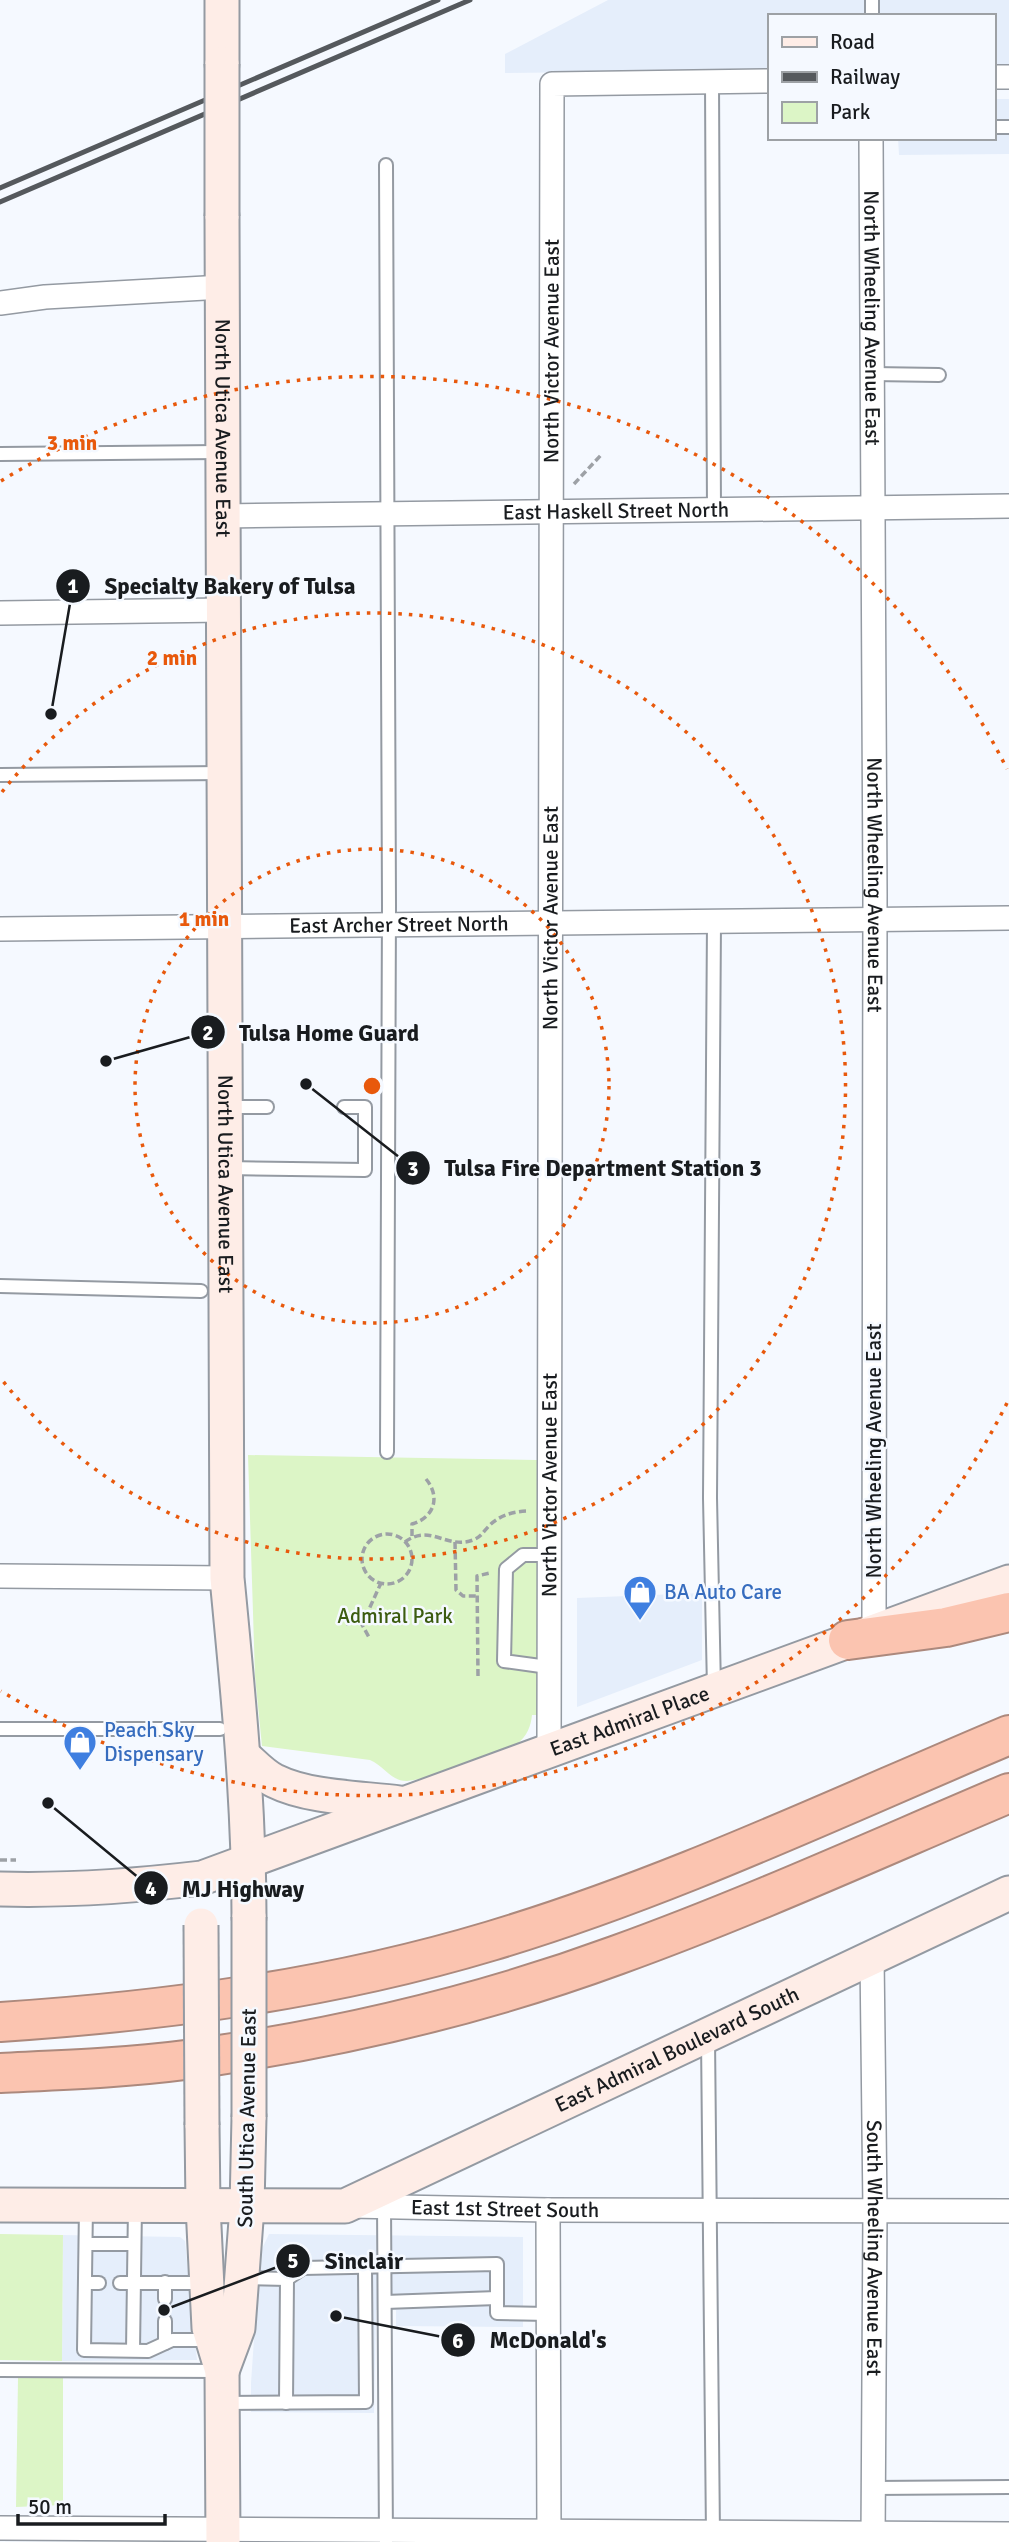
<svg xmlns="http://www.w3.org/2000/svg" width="1009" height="2542" font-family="Signika,sans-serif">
	<rect width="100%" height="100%" fill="#f5f9ff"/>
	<g fill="#e5eefb">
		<polygon points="608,0 1009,0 1009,66 993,67 993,16 769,16 769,70 505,73 505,54"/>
		<polygon points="993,99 1009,99 1009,154 899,155 898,138 993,138"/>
		<polygon points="702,1593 702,1660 577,1707 577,1598"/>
		<polygon points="269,2234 523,2237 523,2327 396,2326 396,2310 376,2310 374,2413 251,2412 251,2383 260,2253"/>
		<polygon points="63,2235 180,2237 185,2241 197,2360 62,2361"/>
	</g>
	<g fill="#dcf5c6">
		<path d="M248,1455l289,5 1,255h-6c-1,11 -5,21 -14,28 -11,10 -96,38 -112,38 -15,0 -23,-16 -36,-21l-108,-14 -7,-70z"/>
		<polygon points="0,2234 63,2235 62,2361 0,2360"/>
		<polygon points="18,2378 63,2378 63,2505 16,2507"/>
	</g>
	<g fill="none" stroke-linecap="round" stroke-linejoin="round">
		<defs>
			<g id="lane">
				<polyline points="872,16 872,0"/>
				<polyline points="712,82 714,510"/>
				<polyline points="993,127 1009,127"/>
				<polyline points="386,165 389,906 387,1452"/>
				<polyline points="873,374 939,375"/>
				<polyline points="0,454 220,452"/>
				<polyline points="0,775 224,773"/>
				<polyline points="226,1107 267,1107"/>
				<polyline points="227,1168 365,1170 365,1107 344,1107"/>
				<polyline points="0,1286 201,1291"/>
				<polyline points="548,1667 504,1661 506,1569 523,1555 549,1555"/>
				<polyline points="714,1688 710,1498 714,922"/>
				<polyline points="0,1729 220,1729"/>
				<polyline points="708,2038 713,2535"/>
				<polyline points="384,2203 386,2542"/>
				<polyline points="86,2206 84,2350 148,2351 172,2340 211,2340"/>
				<polyline points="86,2244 134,2244"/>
				<polyline points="242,2278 287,2279"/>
				<polyline points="165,2282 165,2299"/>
				<polyline points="85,2283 99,2283"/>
				<polyline points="120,2283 207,2283"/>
				<polyline points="385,2302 497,2298"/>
				<polyline points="165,2321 165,2343"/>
				<polyline points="133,2350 135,2206"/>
				<polyline points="0,2370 220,2371"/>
				<polyline points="223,2403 366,2402 365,2268"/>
				<polyline points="286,2403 287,2279 303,2268 497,2264 497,2313 549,2314"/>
				<polyline points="873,2488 1009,2487"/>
			</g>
			<g id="street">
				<polyline points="993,77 1009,77"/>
				<path id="s1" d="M871,138l4,756 -1,737"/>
				<polyline points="0,303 45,297 223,287"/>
				<path id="s2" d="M222,516l787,-10"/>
				<polyline points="0,613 224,610"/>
				<path id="s3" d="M0,929l1009,-11"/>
				<polyline points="0,1576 227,1578"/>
				<path id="s4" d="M549,1751l3,-1667 217,-3"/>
				<path id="s5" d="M872,1956l3,254 -2,332"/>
				<path id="s6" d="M351,2206l197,4 461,1"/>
				<polyline points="548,2210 549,2542"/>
				<polyline points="0,2528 1009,2534"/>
			</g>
			<g id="secondary">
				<polyline points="222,0 222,64"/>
				<path id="s7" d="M222,216l5,1362c11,113 22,225 22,339"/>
				<path d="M245,1757c9,8 19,19 30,24 34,17 87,17 125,22"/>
				<path id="s8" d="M0,1889c68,2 134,-3 202,-11l807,-296"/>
				<polyline points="202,2125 203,2206 209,2328 222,2371 223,2542"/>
				<path id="s9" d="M0,2205l345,1 664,-313"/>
				<polyline points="222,2371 238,2328 247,2207 249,2117"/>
			</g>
			<g id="highway">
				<polyline points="848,1640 946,1627 1009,1612"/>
				<path d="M0,2022c166,-11 331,-33 491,-81 178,-53 347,-134 518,-206"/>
				<path d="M0,2073c62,-3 124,-5 185,-13 146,-20 293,-54 432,-105 133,-48 262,-107 392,-162"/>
			</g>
		</defs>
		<use href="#lane" stroke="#949aa2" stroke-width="16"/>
		<use href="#street" stroke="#949aa2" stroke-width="26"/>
		<use href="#secondary" stroke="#949aa2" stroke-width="37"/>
		<use href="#highway" stroke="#ac897d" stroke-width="42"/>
		<g stroke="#9da1a6" stroke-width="3.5" stroke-dasharray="7 3.5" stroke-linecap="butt">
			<polyline points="574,484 601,455"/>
			<circle cx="387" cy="1559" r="25"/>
			<path d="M412,1536v-12c22,-6 29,-27 14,-45"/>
			<path d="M405,1542c25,-19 42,8 68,-2 8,-3 10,-8 16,-14 10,-11 26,-15 40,-15"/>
			<polyline points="455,1542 456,1590 463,1596 477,1596"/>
			<polyline points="360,1621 370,1639"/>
			<polyline points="346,1624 365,1618 381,1583"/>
			<polyline points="478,1676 477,1576 490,1573"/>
			<polyline points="0,1860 16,1860"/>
		</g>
		<use href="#lane" stroke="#fff" stroke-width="12"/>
		<use href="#street" stroke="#fff" stroke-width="23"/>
		<use href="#secondary" stroke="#feede7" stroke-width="33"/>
		<use href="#highway" stroke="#fbc4b0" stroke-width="38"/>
		<g stroke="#55595d" stroke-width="5">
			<polyline points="0,188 438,0"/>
			<polyline points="0,202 470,0"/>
		</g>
		<defs>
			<g id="secondary-bridge">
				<polyline points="222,216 222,64"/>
				<polyline points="201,1925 202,2125"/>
				<polyline points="249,2117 249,1917"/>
			</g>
		</defs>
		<use href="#secondary-bridge" stroke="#949aa2" stroke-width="37" stroke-linecap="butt"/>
		<use href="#secondary-bridge" stroke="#feede7" stroke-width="33"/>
	</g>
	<g fill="none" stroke="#e8590c" stroke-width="3.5" stroke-dasharray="3.5 7">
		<circle cx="372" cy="1086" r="237"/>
		<path d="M2 792A473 473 0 1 1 2 1380"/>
		<path d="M1007 1403A710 710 0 0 1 1 1691M1 481A710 710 0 0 1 1007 769"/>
	</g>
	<defs>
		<symbol id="shop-pin" viewBox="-11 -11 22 30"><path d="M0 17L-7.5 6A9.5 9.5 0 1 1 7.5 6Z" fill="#3f7fe0" stroke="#f5f9ff"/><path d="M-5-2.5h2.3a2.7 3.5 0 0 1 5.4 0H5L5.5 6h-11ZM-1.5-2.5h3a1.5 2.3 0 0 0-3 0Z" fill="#fff"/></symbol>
	</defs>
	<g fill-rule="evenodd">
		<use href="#shop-pin" x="621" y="1573" width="38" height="52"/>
		<use href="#shop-pin" x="61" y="1723" width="38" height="52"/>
	</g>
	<g text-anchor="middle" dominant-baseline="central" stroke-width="5" stroke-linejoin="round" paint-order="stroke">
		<g font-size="21" fill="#191c1f" stroke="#f5f9ff">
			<text stroke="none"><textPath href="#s1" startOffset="180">North Wheeling Avenue East</textPath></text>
			<text stroke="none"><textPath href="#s4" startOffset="1400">North Victor Avenue East</textPath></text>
			<text stroke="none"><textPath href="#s7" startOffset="212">North Utica Avenue East</textPath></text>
			<text stroke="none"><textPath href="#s2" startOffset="394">East Haskell Street North</textPath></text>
			<text stroke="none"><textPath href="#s1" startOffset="747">North Wheeling Avenue East</textPath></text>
			<text stroke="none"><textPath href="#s4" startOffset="833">North Victor Avenue East</textPath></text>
			<text stroke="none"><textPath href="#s3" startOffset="399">East Archer Street North</textPath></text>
			<text stroke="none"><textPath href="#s7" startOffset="968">North Utica Avenue East</textPath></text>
			<text transform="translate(874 1451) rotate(-90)">North Wheeling Avenue East</text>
			<text stroke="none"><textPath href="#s4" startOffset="266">North Victor Avenue East</textPath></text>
			<text stroke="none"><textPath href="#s8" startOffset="658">East Admiral Place</textPath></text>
			<text stroke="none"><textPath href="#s9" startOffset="712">East Admiral Boulevard South</textPath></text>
			<text transform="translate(247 2118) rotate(-89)">South Utica Avenue East</text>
			<text stroke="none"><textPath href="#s6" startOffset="154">East 1st Street South</textPath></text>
			<text stroke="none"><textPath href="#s5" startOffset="292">South Wheeling Avenue East</textPath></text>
		</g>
		<g font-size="21" fill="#366cbe" stroke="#f5f9ff" text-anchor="start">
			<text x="664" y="1592">BA Auto Care</text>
			<text x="104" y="1730">Peach Sky<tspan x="104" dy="24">Dispensary</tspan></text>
		</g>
		<g font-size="21" fill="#3c5c10" stroke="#f5f9ff">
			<text x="395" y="1616">Admiral Park</text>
		</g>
	</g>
	<circle cx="372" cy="1086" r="10" fill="#e8590c" stroke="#f5f9ff" stroke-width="3.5"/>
	<g font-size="21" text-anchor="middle" font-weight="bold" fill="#e8590c" stroke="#f5f9ff" stroke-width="5" stroke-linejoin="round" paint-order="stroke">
		<text x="72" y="450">3 min</text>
		<text x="172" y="665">2 min</text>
		<text x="204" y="926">1 min</text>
	</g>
	<path fill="none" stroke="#191c1f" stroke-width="2.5" d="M51 714L73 586M106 1061L208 1032M306 1084L413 1168M48 1803L151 1888M164 2310L293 2261M336 2316L458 2340"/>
	<g fill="#191c1f" stroke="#f5f9ff" stroke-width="2.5">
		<circle cx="51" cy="714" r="7"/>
		<circle cx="106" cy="1061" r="7"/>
		<circle cx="306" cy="1084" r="7"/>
		<circle cx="48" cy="1803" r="7"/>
		<circle cx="164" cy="2310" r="7"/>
		<circle cx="336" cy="2316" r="7"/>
		<circle cx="73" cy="586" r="18"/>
		<circle cx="208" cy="1032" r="18"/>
		<circle cx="413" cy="1168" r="18"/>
		<circle cx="151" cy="1888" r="18"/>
		<circle cx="293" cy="2261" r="18"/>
		<circle cx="458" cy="2340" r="18"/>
	</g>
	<g font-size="21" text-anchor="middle" font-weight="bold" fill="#fff">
		<text x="73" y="593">1</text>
		<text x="208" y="1040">2</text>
		<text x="413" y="1176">3</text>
		<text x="151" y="1896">4</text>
		<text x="293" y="2268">5</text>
		<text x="458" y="2348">6</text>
	</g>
	<g font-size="23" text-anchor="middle" font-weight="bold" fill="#191c1f" stroke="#f5f9ff" stroke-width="5" stroke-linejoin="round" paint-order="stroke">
		<text x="230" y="594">Specialty Bakery of Tulsa</text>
		<text x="329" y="1041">Tulsa Home Guard</text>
		<text x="603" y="1176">Tulsa Fire Department Station 3</text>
		<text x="243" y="1897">MJ Highway</text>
		<text x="364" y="2269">Sinclair</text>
		<text x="548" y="2348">McDonald's</text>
	</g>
	<rect x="768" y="14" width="228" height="126" fill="#f5f9ff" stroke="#9da1a5" stroke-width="2"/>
	<rect x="782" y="37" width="35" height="10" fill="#feede7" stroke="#9da1a5" stroke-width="2"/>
	<text x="830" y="49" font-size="21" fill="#191c1f">Road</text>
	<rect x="782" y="72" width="35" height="10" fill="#55595d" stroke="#9da1a5" stroke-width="2"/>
	<text x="830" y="84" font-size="21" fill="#191c1f">Railway</text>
	<rect x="782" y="102" width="35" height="21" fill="#dcf5c6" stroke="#9da1a5" stroke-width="2"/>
	<text x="830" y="119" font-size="21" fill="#191c1f">Park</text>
	<path d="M18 2514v10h147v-10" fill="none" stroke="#191c1f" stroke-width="3.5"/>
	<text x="28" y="2514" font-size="21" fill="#191c1f" stroke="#f5f9ff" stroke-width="5" paint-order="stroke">50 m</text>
</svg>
